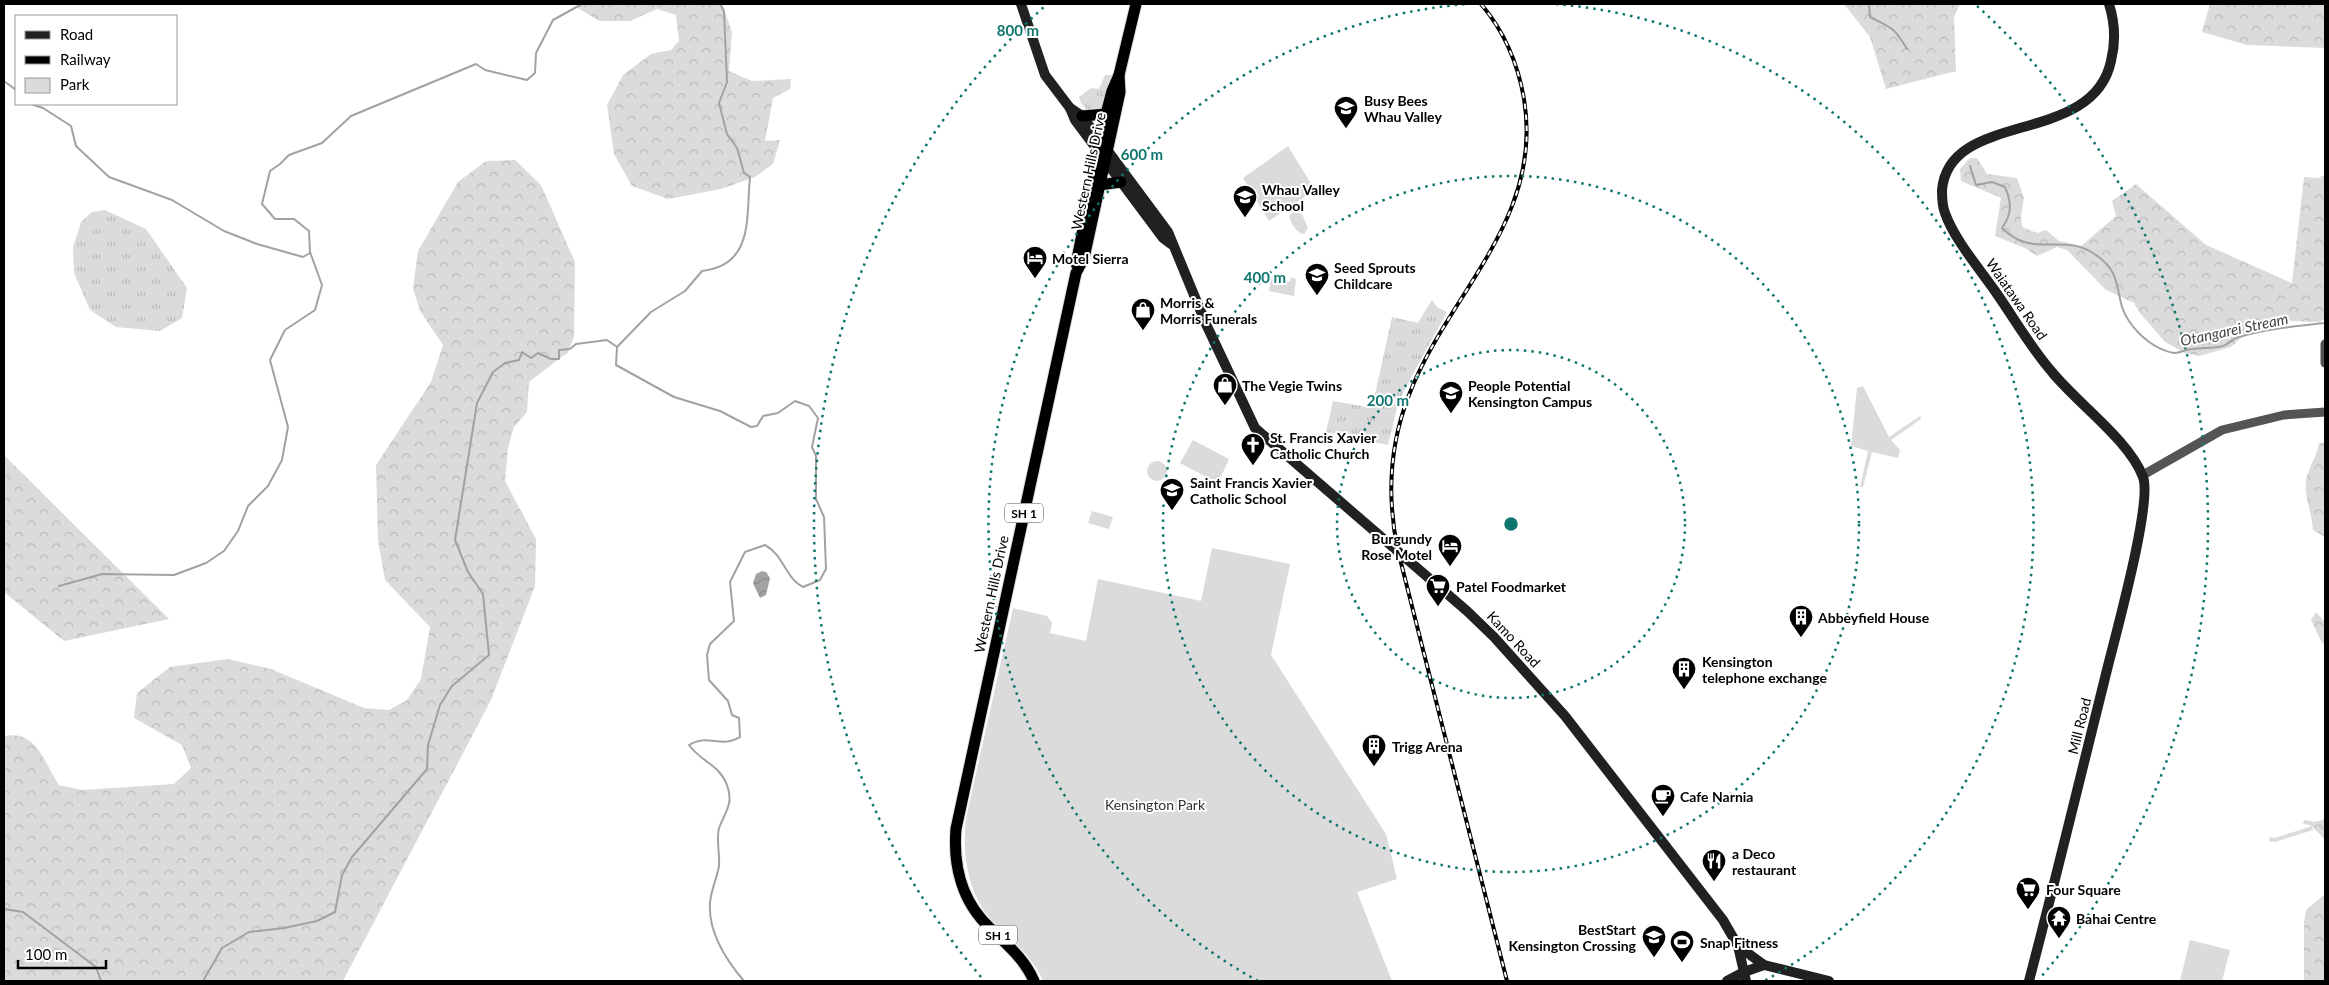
<svg xmlns="http://www.w3.org/2000/svg" width="2329" height="985" font-family="Lato,sans-serif">
	<defs>
		<pattern id="grass-tufts" width="24" height="20" patternUnits="userSpaceOnUse" patternTransform="scale(1.25)"><rect width="24" height="20" fill="#dbdbdb"/><path d="M3 7l-1-3M5 7V3M7 7l1-3M15 17l-1-3M17 17v-4M19 17l1-3" fill="none" stroke="#bababa"/></pattern>
		<pattern id="forest-crowns" width="20" height="18" patternUnits="userSpaceOnUse" patternTransform="scale(1.25)"><rect width="20" height="18" fill="#dbdbdb"/><path d="M2 6a3 3 0 1 1 6 0M12 15a3 3 0 1 1 6 0" fill="none" stroke="#bababa"/></pattern>
		<pattern id="water-waves" width="16" height="10" patternUnits="userSpaceOnUse" patternTransform="scale(1.25)"><rect width="16" height="10" fill="#a2a2a2"/><path d="M0 5q4-4 8 0t8 0" fill="none" stroke="#8a8a8a"/></pattern>
	</defs>
	<rect width="100%" height="100%" fill="#fff"/>
	<g fill="url(#grass-tufts)">
		<polygon points="1105,75 1112,75 1104,107 1102,109 1087,110 1081,103 1079,97 1091,88 1099,89"/>
		<polygon points="105,210 146,229 187,288 182,318 160,331 116,327 90,310 74,273 73,247 81,222 92,212"/>
		<polygon points="1432,300 1437,307 1447,312 1407,385 1398,404 1388,445 1326,432 1333,401 1372,408 1392,317 1418,323"/>
		<polygon points="2312,826 2313,830 2275,842 2269,841 2270,837 2275,838"/>
	</g>
	<g fill="url(#forest-crowns)">
		<polygon points="577,4 722,4 732,32 729,71 752,81 791,79 790,89 773,98 765,141 780,140 773,164 755,177 721,189 668,199 632,186 614,154 607,105 623,75 651,54 671,50 679,41 676,15 657,9 630,21 599,21 578,8"/>
		<polygon points="1844,4 1960,4 1954,17 1956,71 1886,89 1870,37"/>
		<polygon points="2210,4 2325,4 2325,48 2247,45 2202,32"/>
		<polygon points="1970,158 1977,158 1987,174 2017,178 2024,198 2021,216 2022,227 2037,233 2046,230 2059,241 2081,246 2116,216 2112,201 2136,184 2206,245 2292,283 2304,177 2318,178 2325,175 2325,319 2319,322 2261,320 2231,347 2199,356 2185,353 2165,342 2139,312 2134,303 2106,290 2067,250 2057,247 2037,256 2025,248 1995,236 2001,198 1961,181 1960,169"/>
		<path d="M515,160l26,25 34,77 -1,75 -6,15 -39,30 -2,30 -13,15 -6,21 -3,33 31,58 -1,47 -44,114 -147,279 -2,2h-338v-245c33,-6 39,25 55,49l23,5 92,-6 17,-16 -9,-23 -48,-27 3,-25 33,-26 58,-8 43,10 93,39 25,2 18,-10 14,-21 9,-52 -45,-47 -7,-39 -2,-76 55,-83 12,-37 -23,-34 -7,-23 5,-37 40,-69 28,-21z"/>
		<path d="M2319,443h6v94l-12,-7c-1,-18 -9,-32 -7,-50 2,-12 11,-23 13,-37z"/>
		<polygon points="4,455 169,619 64,641 4,592"/>
		<polygon points="2316,612 2325,622 2325,643 2322,643 2311,620"/>
		<polygon points="2325,817 2325,840 2312,826 2302,823 2305,820 2314,822 2323,820"/>
		<polygon points="2325,894 2325,981 2304,981 2304,922 2306,910"/>
	</g>
	<g fill="#dbdbdb">
		<polygon points="1288,146 1315,190 1269,221 1243,178"/>
		<path d="M1294,211l8,3 6,14 -4,6c-8,-1 -13,-11 -15,-18z"/>
		<polygon points="1276,276 1290,282 1291,277 1296,279 1294,296 1269,291 1271,279"/>
		<polygon points="1863,386 1889,437 1920,416 1921,419 1891,440 1900,450 1898,458 1872,452 1863,487 1860,487 1868,451 1851,446 1857,388"/>
		<polygon points="1193,440 1229,459 1218,483 1180,463"/>
		<circle cx="1157" cy="471" r="10"/>
		<polygon points="1092,511 1113,517 1109,529 1088,523"/>
		<path d="M1212,548l78,16 -19,91 115,179 11,45 -40,13 35,89h-349c-12,-29 -35,-41 -54,-64 -22,-27 -27,-65 -23,-99l47,-210 34,8 5,7 -2,10 36,8 12,-62 103,22z"/>
		<polygon points="2190,940 2230,950 2222,981 2180,981"/>
	</g>
	<polygon fill="url(#water-waves)" points="762,571 766,572 770,578 766,595 760,598 753,583 756,574"/>
	<g fill="none" stroke-linecap="round" stroke-linejoin="round">
		<g stroke="#a2a2a2" stroke-width="2">
			<path d="M720,4l4,7 3,71 -8,21 8,31 10,14 7,25 6,4c-4,41 4,88 -48,94l-17,20 -34,21 -34,35 -1,18 58,32 46,14 31,16 6,-1 6,-10 15,-3 17,-12 14,5 9,12 -6,29 4,9v43l8,18 2,52 -6,11 -17,7c-18,-9 -19,-32 -38,-42l-20,7 -15,30 4,39 -24,23 -3,11 2,25 19,21 4,14 7,3 1,19c-19,12 -32,-4 -51,8 12,17 30,19 38,40 7,19 -2,27 -8,43 -3,11 1,26 0,38 -2,12 -8,24 -9,37 -2,29 16,57 34,78"/>
			<path d="M1869,4l1,13c22,11 24,10 37,32"/>
			<polyline points="4,81 16,90"/>
			<polyline points="31,104 43,108 71,126 76,146 109,177 172,200 224,231 257,244 303,257 310,253"/>
			<path d="M1970,166l6,19 16,-3 13,5c7,16 7,27 -3,41 31,31 59,5 91,25 34,21 19,44 36,68 10,15 27,29 45,32 6,0 13,-4 19,-4 10,-2 20,0 30,-3 6,-2 10,-8 16,-9 28,-8 58,-11 86,-14"/>
			<polyline points="59,586 102,574 174,575 206,563 224,551 238,531 248,506 268,486 282,460 288,427 270,360 285,330 315,310 322,285 310,252 309,231 294,219 275,219 262,204 270,171 280,164 289,155 322,143 351,116 476,64 485,70 527,80 535,73 536,53 553,20 582,4"/>
			<polyline points="4,909 23,912 96,967 101,981"/>
			<polyline points="203,981 222,948 249,932 284,928 317,921 335,912 342,875 352,857 427,769 428,745 440,705 452,686 489,655 483,594 468,572 455,540 477,403 493,372 505,363 519,360 522,352 531,358 538,353 551,359 559,359 559,350 570,349 576,344 607,340 617,347"/>
		</g>
		<defs>
			<g id="trunk">
				<polyline points="1082,116 1106,114"/>
				<polyline points="1099,185 1121,182"/>
				<polyline points="1076,264 1106,114 1112,91 1119,75 1136,4"/>
				<path d="M1034,981c-10,-23 -27,-36 -44,-53 -28,-26 -37,-62 -34,-99l120,-556 8,-15 36,-166 -1,-17"/>
			</g>
		</defs>
		<use href="#trunk" stroke="#dbdbdb" stroke-width="13"/>
		<g stroke="#545454" stroke-width="9">
			<polyline points="2325,344 2325,363"/>
			<polyline points="2143,475 2222,430 2284,415 2325,412"/>
		</g>
		<g stroke="#212121" stroke-width="10">
			<polyline points="1021,4 1045,75 1070,108 1075,120 1163,238 1171,244"/>
			<polyline points="1070,108 1082,116 1168,232 1206,324 1255,428 1467,611 1494,637 1565,716 1723,920 1738,946 1746,981"/>
			<polyline points="1738,946 1764,965"/>
			<polyline points="1727,981 1744,972 1764,965 1829,981"/>
			<path d="M2029,981c26,-99 50,-199 75,-299 8,-35 49,-178 39,-205 -14,-37 -65,-73 -91,-105 -21,-24 -38,-54 -57,-81 -16,-23 -41,-52 -50,-78 -3,-7 -3,-16 -3,-23 7,-81 151,-43 169,-129 5,-20 4,-38 -2,-57"/>
		</g>
		<use href="#trunk" stroke="#000" stroke-width="11"/>
		<defs>
			<path id="rail" d="M1481,4c23,27 37,60 43,95 20,121 -76,194 -115,296 -20,51 -22,104 -11,156l109,430"/>
		</defs>
		<use href="#rail" stroke="#000" stroke-width="4"/>
		<use href="#rail" stroke="#fff" stroke-width="2" stroke-dasharray="5.5" stroke-linecap="butt"/>
	</g>
	<g fill="none" stroke="#0f766e" stroke-width="2.5" stroke-dasharray="2.5 5">
		<circle cx="1511" cy="524" r="174"/>
		<circle cx="1511" cy="524" r="348"/>
		<path d="M1258 981A522 522 0 0 1 1466 4M1556 4A522 522 0 0 1 1764 981"/>
		<path d="M981 977A697 697 0 0 1 1045 6M1977 6A697 697 0 0 1 2041 977"/>
	</g>
	<defs>
		<symbol id="school-pin" viewBox="-11 -11 22 30"><path d="M0 17L-7.5 6A9.5 9.5 0 1 1 7.5 6Z" fill="#000" stroke="#fff"/><path d="M0-5L7-2L0 1L-7-2ZM-4 1L0 2.5L4 1V4Q0 6-4 4Z" fill="#fff"/></symbol>
		<symbol id="hotel-pin" viewBox="-11 -11 22 30"><path d="M0 17L-7.5 6A9.5 9.5 0 1 1 7.5 6Z" fill="#000" stroke="#fff"/><path d="M-6-4.5h1.5V1H6V5H4.5V3h-9V5H-6ZM-4 0a1.8 1.8 0 1 1 3.6 0ZM.5 0V-2.5h3Q6-2.5 6 0Z" fill="#fff"/></symbol>
		<symbol id="shop-pin" viewBox="-11 -11 22 30"><path d="M0 17L-7.5 6A9.5 9.5 0 1 1 7.5 6Z" fill="#000" stroke="#fff"/><path d="M-5-2.5h2.3a2.7 3.5 0 0 1 5.4 0H5L5.5 6h-11ZM-1.5-2.5h3a1.5 2.3 0 0 0-3 0Z" fill="#fff"/></symbol>
		<symbol id="university-pin" viewBox="-11 -11 22 30"><path d="M0 17L-7.5 6A9.5 9.5 0 1 1 7.5 6Z" fill="#000" stroke="#fff"/><path d="M0-5L7-2L0 1L-7-2ZM-4 1L0 2.5L4 1V4Q0 6-4 4Z" fill="#fff"/></symbol>
		<symbol id="church-pin" viewBox="-11 -11 22 30"><path d="M0 17L-7.5 6A9.5 9.5 0 1 1 7.5 6Z" fill="#000" stroke="#fff"/><path d="M-1.2-6h2.4v3.5h3.3v2.4h-3.3V6h-2.4V-.1h-3.3v-2.4h3.3Z" fill="#fff"/></symbol>
		<symbol id="supermarket-pin" viewBox="-11 -11 22 30"><path d="M0 17L-7.5 6A9.5 9.5 0 1 1 7.5 6Z" fill="#000" stroke="#fff"/><path d="M-6-5.5h2.5l.6 2H6L4.5 2H-2.5L-4.4-4H-6ZM-1.5 3.2a1.3 1.3 0 1 0 .1 0ZM3 3.2a1.3 1.3 0 1 0 .1 0Z" fill="#fff"/></symbol>
		<symbol id="building-pin" viewBox="-11 -11 22 30"><path d="M0 17L-7.5 6A9.5 9.5 0 1 1 7.5 6Z" fill="#000" stroke="#fff"/><path d="M-4-6H4V6H1V3H-1V6H-4ZM-2.5-4.3h1.7v1.8h-1.7ZM.8-4.3h1.7v1.8H.8ZM-2.5-1h1.7V.8h-1.7ZM.8-1h1.7V.8H.8Z" fill="#fff"/></symbol>
		<symbol id="cafe-pin" viewBox="-11 -11 22 30"><path d="M0 17L-7.5 6A9.5 9.5 0 1 1 7.5 6Z" fill="#000" stroke="#fff"/><path d="M-5.5-4.5H6V0H3Q3 3.5 0 3.5H-2.5Q-5.5 3.5-5.5 0ZM3-3.2v2h1.7v-2ZM-6 4.5H4V6H-6Z" fill="#fff"/></symbol>
		<symbol id="restaurant-pin" viewBox="-11 -11 22 30"><path d="M0 17L-7.5 6A9.5 9.5 0 1 1 7.5 6Z" fill="#000" stroke="#fff"/><path d="M-5-6h1v4h1v-4h1v4h1v-4h1v5L-1.5 .5V6h-2V.5L-5-1ZM5-6V6H3V1.5H1.5Q1.5-4 5-6Z" fill="#fff"/></symbol>
		<symbol id="temple-pin" viewBox="-11 -11 22 30"><path d="M0 17L-7.5 6A9.5 9.5 0 1 1 7.5 6Z" fill="#000" stroke="#fff"/><path d="M0-6L5-2H3V0L6.5 2.5H4V6H1.5V3h-3V6H-4V2.5H-6.5L-3 0V-2H-5Z" fill="#fff"/></symbol>
		<symbol id="stadium-pin" viewBox="-11 -11 22 30"><path d="M0 17L-7.5 6A9.5 9.5 0 1 1 7.5 6Z" fill="#000" stroke="#fff"/><path d="M0-5a6.5 5 0 1 0 0 10a6.5 5 0 1 0 0-10ZM-3.5-1.8h7v3.6h-7Z" fill="#fff"/></symbol>
	</defs>
	<g fill-rule="evenodd">
		<use href="#school-pin" x="1332" y="94" width="28" height="38"/>
		<use href="#school-pin" x="1231" y="183" width="28" height="38"/>
		<use href="#hotel-pin" x="1021" y="244" width="28" height="38"/>
		<use href="#school-pin" x="1303" y="261" width="28" height="38"/>
		<use href="#shop-pin" x="1129" y="296" width="28" height="38"/>
		<use href="#shop-pin" x="1211" y="371" width="28" height="38"/>
		<use href="#university-pin" x="1437" y="379" width="28" height="38"/>
		<use href="#church-pin" x="1239" y="431" width="28" height="38"/>
		<use href="#school-pin" x="1158" y="476" width="28" height="38"/>
		<use href="#hotel-pin" x="1436" y="532" width="28" height="38"/>
		<use href="#supermarket-pin" x="1424" y="572" width="28" height="38"/>
		<use href="#building-pin" x="1787" y="603" width="28" height="38"/>
		<use href="#building-pin" x="1670" y="655" width="28" height="38"/>
		<use href="#building-pin" x="1360" y="732" width="28" height="38"/>
		<use href="#cafe-pin" x="1649" y="782" width="28" height="38"/>
		<use href="#restaurant-pin" x="1700" y="847" width="28" height="38"/>
		<use href="#supermarket-pin" x="2014" y="875" width="28" height="38"/>
		<use href="#temple-pin" x="2045" y="904" width="28" height="38"/>
		<use href="#school-pin" x="1640" y="923" width="28" height="38"/>
		<use href="#stadium-pin" x="1668" y="928" width="28" height="38"/>
	</g>
	<g text-anchor="middle" dominant-baseline="central" stroke-width="4" stroke-linejoin="round" paint-order="stroke">
		<g fill="#fff" stroke="#4c4c4c" stroke-width="1">
			<rect x="1005" y="503.5" width="38" height="19" rx="4"/>
			<rect x="979" y="925.5" width="38" height="19" rx="4"/>
		</g>
		<g font-size="12" font-weight="bold" fill="#000">
			<text x="1024" y="513">SH 1</text>
			<text x="998" y="935">SH 1</text>
		</g>
		<g font-size="14" font-weight="bold" fill="#000" stroke="#fff" text-anchor="start">
			<text x="1364" y="100">Busy Bees<tspan x="1364" dy="16">Whau Valley</tspan></text>
			<text x="1262" y="189">Whau Valley<tspan x="1262" dy="16">School</tspan></text>
			<text x="1052" y="258">Motel Sierra</text>
			<text x="1334" y="267">Seed Sprouts<tspan x="1334" dy="16">Childcare</tspan></text>
			<text x="1160" y="302">Morris &amp;<tspan x="1160" dy="16">Morris Funerals</tspan></text>
			<text x="1242" y="385">The Vegie Twins</text>
			<text x="1468" y="385">People Potential<tspan x="1468" dy="16">Kensington Campus</tspan></text>
			<text x="1270" y="437">St. Francis Xavier<tspan x="1270" dy="16">Catholic Church</tspan></text>
			<text x="1190" y="482">Saint Francis Xavier<tspan x="1190" dy="16">Catholic School</tspan></text>
			<text x="1432" y="538" text-anchor="end">Burgundy<tspan x="1432" dy="16">Rose Motel</tspan></text>
			<text x="1456" y="586">Patel Foodmarket</text>
			<text x="1818" y="617">Abbeyfield House</text>
			<text x="1702" y="661">Kensington<tspan x="1702" dy="16">telephone exchange</tspan></text>
			<text x="1392" y="746">Trigg Arena</text>
			<text x="1680" y="796">Cafe Narnia</text>
			<text x="1732" y="853">a Deco<tspan x="1732" dy="16">restaurant</tspan></text>
			<text x="2046" y="889">Four Square</text>
			<text x="2076" y="918">Bahai Centre</text>
			<text x="1636" y="929" text-anchor="end">BestStart<tspan x="1636" dy="16">Kensington Crossing</tspan></text>
			<text x="1700" y="942">Snap Fitness</text>
		</g>
		<g font-size="14" fill="#000" stroke="#fff">
			<text transform="translate(1088 171) rotate(-78)">Western Hills Drive</text>
			<text transform="translate(2017 299) rotate(55)">Waiatawa Road</text>
			<text transform="translate(991 594) rotate(-78)">Western Hills Drive</text>
			<text transform="translate(1514 639) rotate(47)">Kamo Road</text>
			<text transform="translate(2079 726) rotate(-76)">Mill Road</text>
		</g>
		<g font-size="14" fill="#323232" stroke="#fff">
			<text x="1155" y="804">Kensington Park</text>
		</g>
		<g font-size="15" font-style="italic" fill="#434343" stroke="#fff">
			<text transform="translate(2234 329) rotate(-12)">Otangarei Stream</text>
		</g>
	</g>
	<circle cx="1511" cy="524" r="8" fill="#0f766e" stroke="#fff" stroke-width="2.5"/>
	<g font-size="15" text-anchor="middle" font-weight="bold" fill="#0f766e" stroke="#fff" stroke-width="4" stroke-linejoin="round" paint-order="stroke">
		<text x="1018" y="36">800 m</text>
		<text x="1142" y="160">600 m</text>
		<text x="1265" y="283">400 m</text>
		<text x="1388" y="406">200 m</text>
	</g>
	<rect width="2329" height="985" fill="none" stroke="#000000" stroke-width="10"/>
	<rect x="15" y="15" width="162" height="90" fill="#ffffff" stroke="#999999"/>
	<rect x="25" y="31" width="25" height="8" fill="#212121" stroke="#999999"/>
	<text x="60" y="40" font-size="15" fill="#000000">Road</text>
	<rect x="25" y="56" width="25" height="8" fill="#000000" stroke="#999999"/>
	<text x="60" y="65" font-size="15" fill="#000000">Railway</text>
	<rect x="25" y="78" width="25" height="15" fill="#dbdbdb" stroke="#999999"/>
	<text x="60" y="90" font-size="15" fill="#000000">Park</text>
	<path d="M18 960v8h88v-8" fill="none" stroke="#000000" stroke-width="2.5"/>
	<text x="25" y="960" font-size="15" fill="#000000" stroke="#ffffff" stroke-width="4" paint-order="stroke">100 m</text>
</svg>
